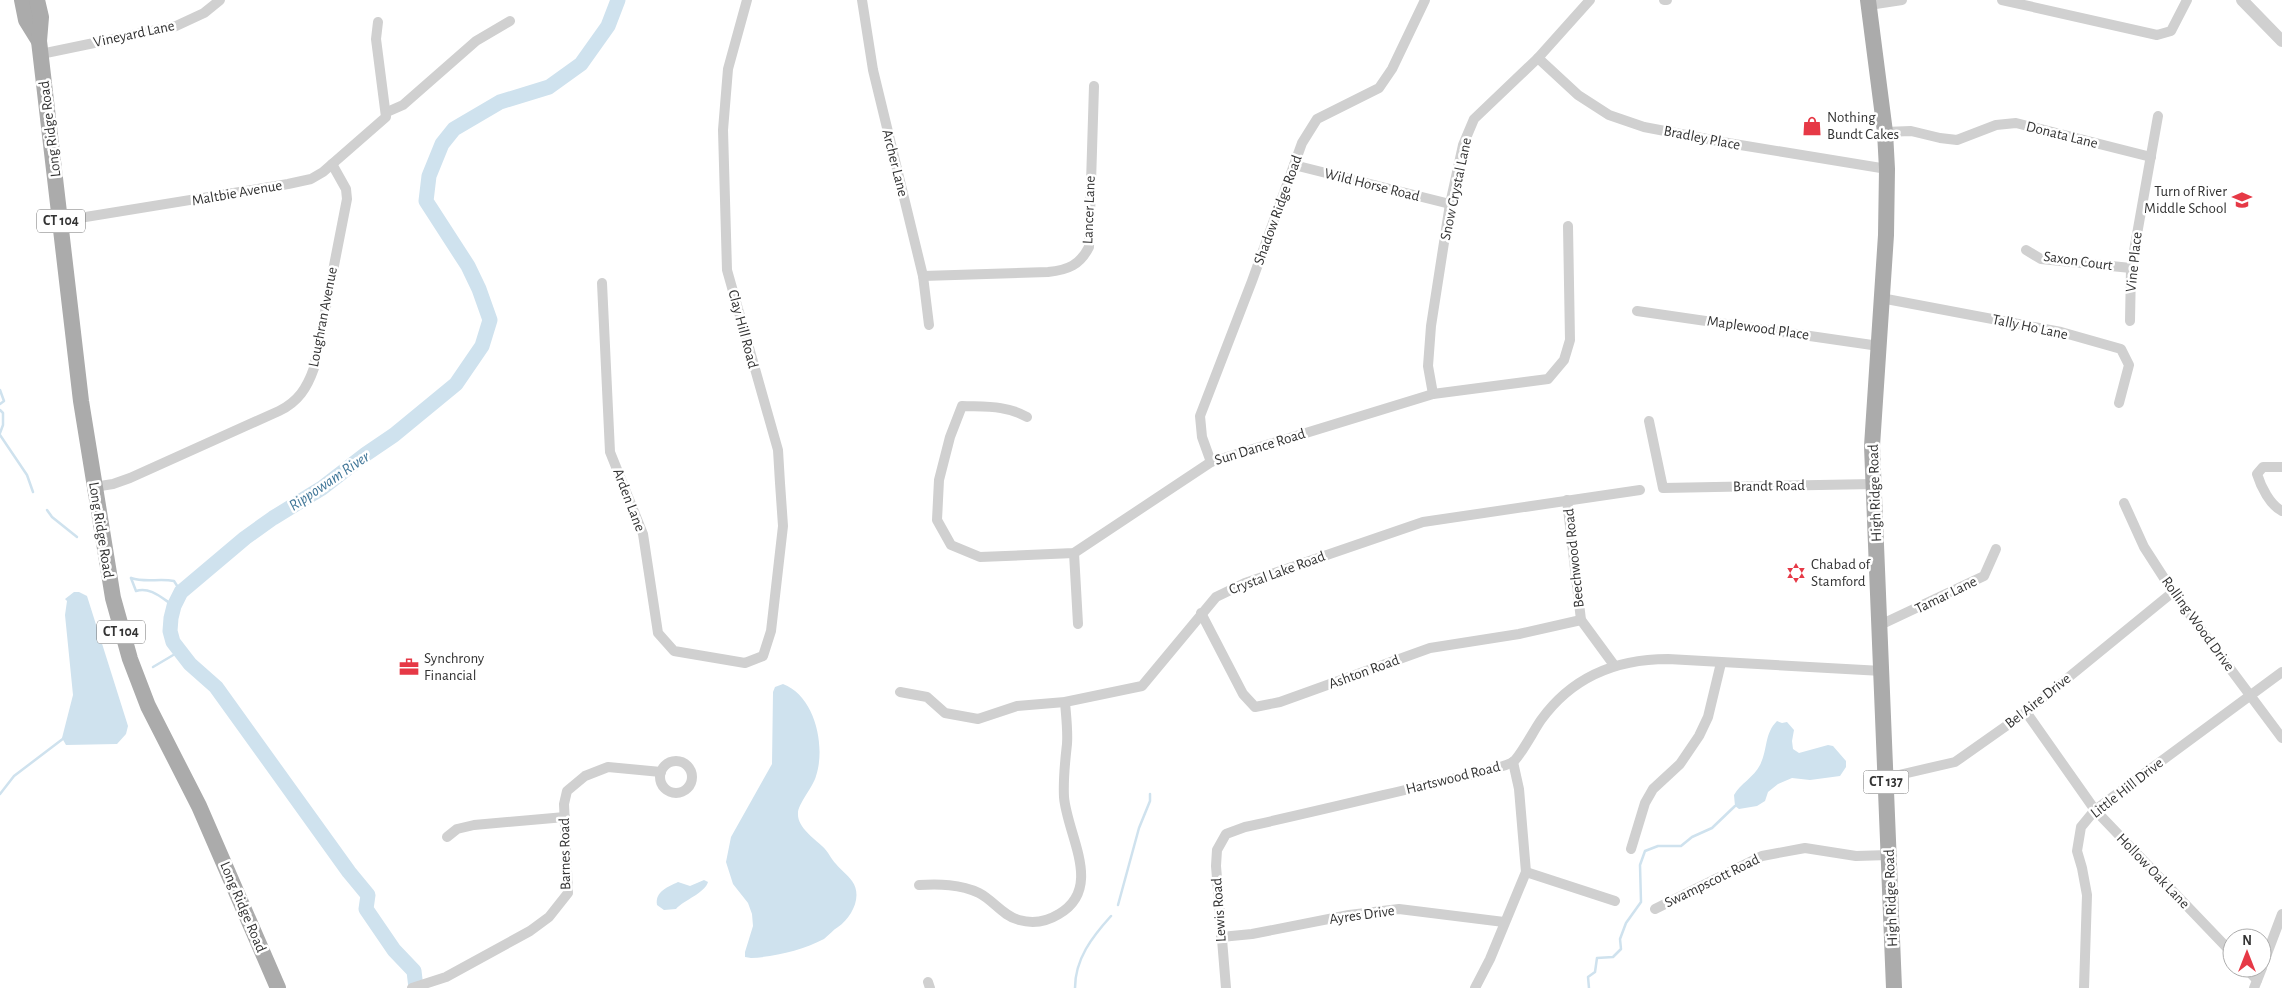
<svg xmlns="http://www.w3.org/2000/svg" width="2282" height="988" font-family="'Alegreya Sans',sans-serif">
	<rect width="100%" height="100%" fill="#fff"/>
	<g fill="#cfe2ee">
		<polygon points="74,592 79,592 87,596 128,726 126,734 117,744 66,745 62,738 73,695 65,615 67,601 65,599"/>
		<path d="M783,684c32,12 43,62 33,92 -3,11 -18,28 -18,37 -1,14 16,25 24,33 6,5 9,13 14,18 5,6 11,10 16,17 11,15 0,36 -14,46 -5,3 -9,8 -14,12 -21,11 -50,18 -73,19l-6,-1v-5l8,-26 -1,-12 -4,-11 -15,-19 -7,-22 5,-25 41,-73 1,-72 2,-5z"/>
		<path d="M1777,721l5,2 5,-1 7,8 -2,11 1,8 6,4 29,-8 5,1 13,15v6l-6,9 -30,4 -18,-2 -14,6 -10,8 -3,9 -8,5 -18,3 -4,-3 -1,-11c6,-11 20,-18 26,-30 8,-16 4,-31 17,-44z"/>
		<path d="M704,880l4,2c-3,11 -24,18 -32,27l-12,1 -7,-5c-2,-14 11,-18 21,-23l12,4z"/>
	</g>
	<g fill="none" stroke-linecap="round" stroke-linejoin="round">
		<g stroke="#cfe2ee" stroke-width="2.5">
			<polyline points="0,390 4,401 0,404"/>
			<polyline points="0,410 3,413 3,425 0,433"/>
			<polyline points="0,435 27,475 33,492"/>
			<polyline points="47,510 52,517 77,537"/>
			<path d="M131,578c15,5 28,0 43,3l7,11"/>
			<path d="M131,578l5,13c14,-5 27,8 38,15"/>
			<polyline points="153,667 180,651"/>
			<polyline points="0,794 14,776 64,738"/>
			<polyline points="1118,905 1139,828 1150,801 1150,794"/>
			<path d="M1075,988c0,-29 17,-51 36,-72"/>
			<polyline points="1589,988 1588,977 1595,972 1597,958 1613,957 1621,949 1620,939 1626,923 1641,902 1640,865 1645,851 1658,846 1681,846 1692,837 1712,828 1735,806"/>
		</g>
		<polyline stroke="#cfe2ee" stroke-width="15" points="416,988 414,971 394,950 366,909 368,895 349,872 216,687 190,664 173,642 170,631 171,618 174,606 181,592 245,538 273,518 322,488 366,454 394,435 456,384 482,346 490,320 479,289 468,266 426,201 429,176 442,144 454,129 500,102 549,87 581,64 608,26 618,0"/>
		<g stroke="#d0d0d0" stroke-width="10">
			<polyline points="862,0 873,70 923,276 929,325"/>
			<polyline points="1664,0 1667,0"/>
			<polyline points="2002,0 2157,35 2171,31 2187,0"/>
			<polyline points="1869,5 1902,0"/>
			<polyline points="41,54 176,26 204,13 220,0"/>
			<polyline points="1538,58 1578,95 1609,115 1644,127 1728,143 1887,169"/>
			<polyline points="387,112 403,105 476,41 510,21"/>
			<polyline points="1885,132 1911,131 1940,138 1957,140 1996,125 2016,123 2151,157"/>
			<polyline points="1294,165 1450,204"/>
			<polyline points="61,221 288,184 311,179 323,172 386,117 376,39 378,22"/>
			<polyline points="2026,250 2041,259 2131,268"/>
			<path d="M923,276l125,-4c20,-2 32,-7 41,-25l5,-161"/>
			<polyline points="602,283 610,452 643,534 658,633 674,651 745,663 763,656 771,631 783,526 780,483 778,450 727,270 723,130 728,69 747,0"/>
			<polyline points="1881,298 2061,332 2121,349 2129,365 2119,403"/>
			<polyline points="1637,311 1879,346"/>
			<polyline points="2130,321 2131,268 2158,116"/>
			<polyline points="1433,394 1428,366 1431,326 1450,204 1463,145 1474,119 1538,58 1590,0"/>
			<path d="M1027,417c-21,-12 -42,-10 -65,-11l-12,31 -11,43 -2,40 14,25 29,12 94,-4 137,-91 222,-68 115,-15 16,-19 6,-20 -2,-114"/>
			<polyline points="1649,421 1663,488 1874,484"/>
			<polyline points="1211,462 1202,437 1200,416 1252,281 1302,143 1317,119 1379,88 1392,69 1425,0"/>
			<path d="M2282,467h-19l-6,7c4,13 13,31 25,37"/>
			<path d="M94,487l19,-3 17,-6 149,-67c19,-9 28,-23 35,-43l33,-169 -1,-10 -14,-25"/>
			<polyline points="1567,500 1581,620 1614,665"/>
			<polyline points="2124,503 2144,547 2173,592 2282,738"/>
			<polyline points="1074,553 1078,624"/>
			<polyline points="1201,613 1243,694 1255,707 1280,702 1430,648 1519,634 1581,620"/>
			<polyline points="1880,625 1984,576 1996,549"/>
			<polyline points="900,692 927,697 945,713 978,719 1017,706 1065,702 1142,686 1216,597 1245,583 1423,522 1640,490"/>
			<polyline points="2026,712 2095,810 2232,953"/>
			<circle cx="676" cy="777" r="16"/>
			<polyline points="1886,778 1955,762 2026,712 2173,592"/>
			<polyline points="447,837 457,829 474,825 565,817"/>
			<polyline points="1631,849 1645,803 1653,789 1680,764 1699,736 1708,717 1721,663"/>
			<polyline points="1526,872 1615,901"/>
			<path d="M919,885c20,-1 41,-1 60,8 14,7 24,23 40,27 14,4 27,2 40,-6 45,-26 8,-79 5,-117 -1,-19 1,-35 3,-53 1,-14 -1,-28 -2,-42"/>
			<polyline points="1655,909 1762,856 1805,848 1856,856 1889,855"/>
			<polyline points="1221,937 1252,934 1349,915 1399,909 1504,922"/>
			<polyline points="2262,967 2282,914"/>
			<polyline points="2246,968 2257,980"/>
			<polyline points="928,982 930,988"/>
			<polyline points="412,988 446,977 530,931 549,917 568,893 564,804 567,791 585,776 608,767 661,772"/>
			<path d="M1226,988l-10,-122 1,-16 9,-16 19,-7c69,-15 138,-32 207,-48 11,-3 54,-11 62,-18 7,-6 20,-31 27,-41 31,-43 76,-61 127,-61l214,12"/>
			<polyline points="1475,988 1490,959 1526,872 1519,789 1513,762"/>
			<polyline points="2084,988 2087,895 2082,868 2077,851 2081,827 2095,810 2282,672"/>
			<polyline points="2254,988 2262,968"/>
		</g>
		<polyline stroke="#d0d0d0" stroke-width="12" points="2242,0 2282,41"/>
		<g stroke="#ababab" stroke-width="16">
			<polyline points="22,0 26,20 39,41"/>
			<polyline points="37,0 41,17 39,41 81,401 113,598 130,659 148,706 199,806 278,988"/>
			<polyline points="1868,0 1885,132 1887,169 1886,235 1872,446 1894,988"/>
		</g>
	</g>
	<defs>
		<symbol id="shop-bare" viewBox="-9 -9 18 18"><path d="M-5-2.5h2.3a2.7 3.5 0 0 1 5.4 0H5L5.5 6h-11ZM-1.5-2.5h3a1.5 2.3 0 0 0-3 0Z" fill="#e63946" stroke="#fff" stroke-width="2.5" paint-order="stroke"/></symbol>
		<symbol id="school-bare" viewBox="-9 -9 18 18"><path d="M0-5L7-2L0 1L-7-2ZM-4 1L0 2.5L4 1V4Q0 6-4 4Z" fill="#e63946" stroke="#fff" stroke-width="2.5" paint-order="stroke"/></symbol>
		<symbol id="synagogue-bare" viewBox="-9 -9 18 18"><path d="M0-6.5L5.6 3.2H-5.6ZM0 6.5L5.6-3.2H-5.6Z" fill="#e63946" stroke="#fff" stroke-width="2.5" paint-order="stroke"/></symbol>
		<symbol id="office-bare" viewBox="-9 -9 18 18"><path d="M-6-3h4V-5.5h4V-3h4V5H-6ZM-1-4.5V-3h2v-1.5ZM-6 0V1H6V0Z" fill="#e63946" stroke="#fff" stroke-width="2.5" paint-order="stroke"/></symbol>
	</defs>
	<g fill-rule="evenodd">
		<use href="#shop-bare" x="1798" y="112" width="28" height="28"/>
		<use href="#school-bare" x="2228" y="186" width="28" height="28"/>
		<use href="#synagogue-bare" x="1782" y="559" width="28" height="28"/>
		<use href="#office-bare" x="395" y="653" width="28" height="28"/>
	</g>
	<g text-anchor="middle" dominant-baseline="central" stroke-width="5" stroke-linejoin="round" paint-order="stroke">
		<g fill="#fff" stroke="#707070" stroke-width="1">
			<rect x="37" y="209.5" width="48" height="23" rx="4"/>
			<rect x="97" y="620.5" width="48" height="23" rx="4"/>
			<rect x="1863.5" y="770.5" width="45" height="23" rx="4"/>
		</g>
		<g font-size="14" font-weight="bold" fill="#333">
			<text x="61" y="221">CT 104</text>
			<text x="121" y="632">CT 104</text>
			<text x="1886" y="782">CT 137</text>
		</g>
		<g font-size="15" fill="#333" stroke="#fff">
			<text transform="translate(134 34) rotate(-12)">Vineyard Lane</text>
			<text transform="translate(50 129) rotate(-97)">Long Ridge Road</text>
			<text transform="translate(2062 135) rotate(14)">Donata Lane</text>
			<text transform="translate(1702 138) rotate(11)">Bradley Place</text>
			<text transform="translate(895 163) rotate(76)">Archer Lane</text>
			<text transform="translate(1372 185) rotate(14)">Wild Horse Road</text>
			<text transform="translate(1456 189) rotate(-78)">Snow Crystal Lane</text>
			<text transform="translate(237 193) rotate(-10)">Maltbie Avenue</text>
			<text transform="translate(1089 210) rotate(-88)">Lancer Lane</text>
			<text transform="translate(1278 210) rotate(-70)">Shadow Ridge Road</text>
			<text transform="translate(2078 261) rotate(8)">Saxon Court</text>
			<text transform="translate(2134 262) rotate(-84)">Vine Place</text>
			<text transform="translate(323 317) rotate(-79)">Loughran Avenue</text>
			<text transform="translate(2030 327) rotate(12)">Tally Ho Lane</text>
			<text transform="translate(1758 328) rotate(8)">Maplewood Place</text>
			<text transform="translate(743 329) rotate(75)">Clay Hill Road</text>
			<text transform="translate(1260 447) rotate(-17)">Sun Dance Road</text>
			<text transform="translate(1769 486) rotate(-1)">Brandt Road</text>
			<text transform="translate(1875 493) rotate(-92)">High Ridge Road</text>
			<text transform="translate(629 500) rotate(69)">Arden Lane</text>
			<text transform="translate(101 530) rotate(81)">Long Ridge Road</text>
			<text transform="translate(1574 558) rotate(-96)">Beechwood Road</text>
			<text transform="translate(1277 573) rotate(-20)">Crystal Lake Road</text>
			<text transform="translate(1946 595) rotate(-26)">Tamar Lane</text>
			<text transform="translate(2198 624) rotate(54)">Rolling Wood Drive</text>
			<text transform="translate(1364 672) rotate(-20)">Ashton Road</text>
			<text transform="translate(2038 701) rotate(-38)">Bel Aire Drive</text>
			<text transform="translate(1453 778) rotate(-14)">Hartswood Road</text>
			<text transform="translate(2127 788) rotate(-38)">Little Hill Drive</text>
			<text transform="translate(565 854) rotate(-91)">Barnes Road</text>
			<text transform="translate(2153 871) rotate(46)">Hollow Oak Lane</text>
			<text transform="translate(1712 881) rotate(-26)">Swampscott Road</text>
			<text transform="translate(1891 898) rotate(-92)">High Ridge Road</text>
			<text transform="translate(243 907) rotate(67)">Long Ridge Road</text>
			<text transform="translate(1219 910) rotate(-94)">Lewis Road</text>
			<text transform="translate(1362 915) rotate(-8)">Ayres Drive</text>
		</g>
		<g font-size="15" fill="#333" stroke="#fff" text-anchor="start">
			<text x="1827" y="117">Nothing<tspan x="1827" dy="17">Bundt Cakes</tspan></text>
			<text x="2227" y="191" text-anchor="end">Turn of River<tspan x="2227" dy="17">Middle School</tspan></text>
			<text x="1811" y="564">Chabad of<tspan x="1811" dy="17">Stamford</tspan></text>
			<text x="424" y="658">Synchrony<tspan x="424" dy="17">Financial</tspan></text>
		</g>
		<g font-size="16" font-style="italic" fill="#3f7597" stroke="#fff">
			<text transform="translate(329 481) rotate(-34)">Rippowam River</text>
		</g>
	</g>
	<g transform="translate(2247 953)"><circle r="24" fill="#ffffff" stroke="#adadad"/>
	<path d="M0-4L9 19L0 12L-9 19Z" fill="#e63946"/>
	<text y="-8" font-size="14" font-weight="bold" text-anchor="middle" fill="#333333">N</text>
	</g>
</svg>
